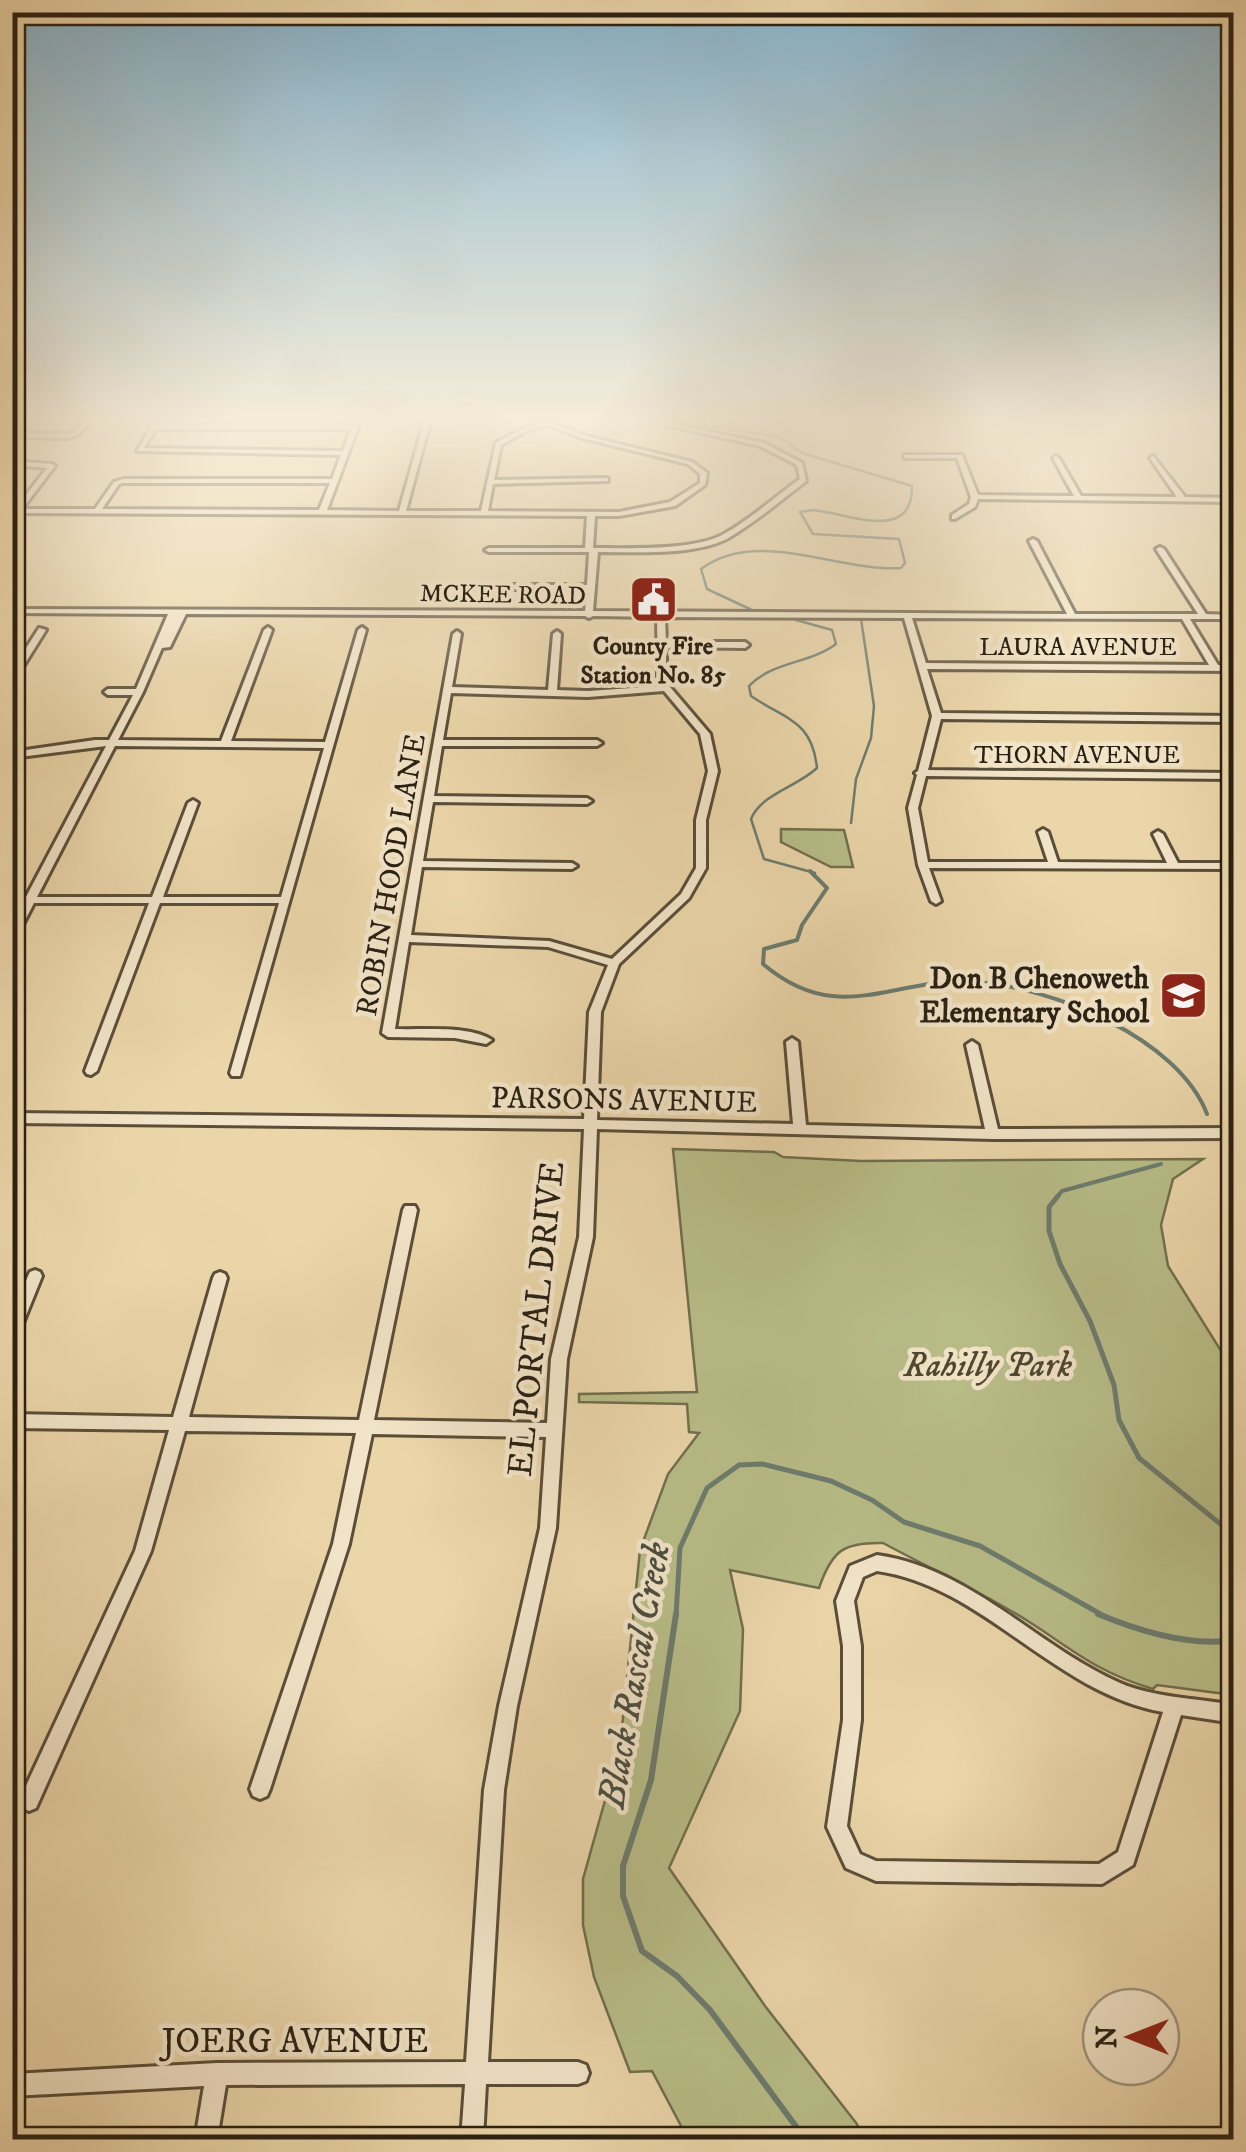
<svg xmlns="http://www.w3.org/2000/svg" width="1246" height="2152" font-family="'IM FELL DW Pica',serif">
	<rect width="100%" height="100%" fill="#ebd6aa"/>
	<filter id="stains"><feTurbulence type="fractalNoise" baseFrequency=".002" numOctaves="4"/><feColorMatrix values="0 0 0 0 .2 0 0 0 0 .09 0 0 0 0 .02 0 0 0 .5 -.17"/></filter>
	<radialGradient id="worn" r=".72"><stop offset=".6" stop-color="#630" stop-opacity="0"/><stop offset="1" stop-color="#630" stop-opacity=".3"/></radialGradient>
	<g fill="#b8bd88" stroke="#716f4e" stroke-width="2.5">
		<polygon points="781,829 844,830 853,867 831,867 781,842"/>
		<path d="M673,1149l101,3 9,5 78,4 342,-2 -30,20 -12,46 7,41 65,104v325l-76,-10 -4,4c-67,-20 -90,-49 -147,-81 -40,-23 -82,-43 -123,-65 -39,-1 -51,7 -64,45l-89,-18 13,59 -3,82 -71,157 96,138 92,118 5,15h-174l-36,-68 -22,1 -36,-95 -11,-52v-46l37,-132 20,-197 28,-76 31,-41 -10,-1 -2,-28 -108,-2v-8l118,-2z"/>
	</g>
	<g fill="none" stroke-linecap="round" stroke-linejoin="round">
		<g stroke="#6c7c6f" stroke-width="2.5">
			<path d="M689,422l91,15 22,16 110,33c1,57 -61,28 -99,24l-13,2 13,22 86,5 6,24 -4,5c-64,4 -144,-41 -200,1l6,20 45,21"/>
			<path d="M796,620l36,10 4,14c-27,20 -63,17 -87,42l2,10c35,24 61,24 66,72 -20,19 -56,26 -66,51l13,40 51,14"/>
			<polyline points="851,823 856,779 871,738 874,706 861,619"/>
		</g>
		<g stroke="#6c7c6f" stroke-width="4">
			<path d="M810,871l17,17 -25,37 -5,15 -33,9 -1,15c77,65 129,12 213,18 76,5 202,56 231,132"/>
			<polyline points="1056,1198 1062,1191 1161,1164"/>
		</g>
		<g stroke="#6c7c6f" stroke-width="5">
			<polyline points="1058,1196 1049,1207 1049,1231 1060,1264 1090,1321 1114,1385 1119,1420 1139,1458 1234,1535"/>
			<polyline points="676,1616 680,1548 707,1488 739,1465 762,1464 831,1481 872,1500 904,1522 980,1546 1104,1616"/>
		</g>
		<g stroke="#6c7c6f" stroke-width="6">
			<polyline points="676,1614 651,1780 623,1866 623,1896 642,1951 677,1976 710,2010 806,2140"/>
			<path d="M1098,1614c41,17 92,33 136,26"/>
		</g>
		<defs>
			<g id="minor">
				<polygon points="12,422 19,422 12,428"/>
				<polygon points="83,422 89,422 79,434 69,438 12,437 12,433 68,434 75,432"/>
				<path d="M154,422h6l-2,3h195l1,-3h6l-33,88 72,1 25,-89h6l-24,89h75l15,-68c20,-11 38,-21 62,-21l-2,2 30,12 106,26 15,11 -2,12 -30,21 -56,10h-24l-2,32c35,0 101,3 131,-14 27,-15 51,-37 76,-55l-3,-14 -37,-19 -107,-24h11l100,21 38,20 4,18c-25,19 -49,40 -76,56 -32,19 -95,15 -132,15l-5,59 474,3 -38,-73 4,-2 4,2 38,73h123l-42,-65 4,-2 4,2 42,65 28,1v4h-44l28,46h16v6l-307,-2 14,44 293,3v6l-293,-3 -13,51 306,3v6l-308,-3 -8,32 10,54h120l-10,-30 5,-3 5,3 10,30 109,1 -14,-29 5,-3 5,3 15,29h56v6l-305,-1 12,33 -5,3 -5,-3 -13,-36 -10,-57 9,-33 -2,-2 3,-2 14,-55 -28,-98 -239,-1 1,25h79l4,3 -4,3 -79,-1v29l4,11 40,47 8,37 -12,49v48l-17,30 -70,66 -18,48 -4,108 196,4 -7,-82 6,-4 6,4 8,83 179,4 -19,-84 6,-4 6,4 20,84 236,-1v10l-241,1 -396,-10 -4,108 -26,122 -11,169 -39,178 -13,84 -16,272h90l8,3 3,8 -3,8 -8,3h-92l-3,56h-22l4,-56 -239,1 -9,55h-22l9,-54 -192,10v-22l205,-11 249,-1 18,-272 15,-84 41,-178 6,-91 -174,-3 -23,110 -79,245 -3,7 -7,3 -7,-3 -3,-7 83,-245 23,-111 -171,-2 -34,120 -115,257 -7,3 -7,-3 -3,-7 116,-250 34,-121 -157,-2v-14l161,3 40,-139 2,-4 5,-2 5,2 2,4 -38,139 170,3 44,-210 2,-4h10l2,4 -43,210 173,3 4,-64 28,-122 5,-108 -572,-6v-10l572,6 5,-107 19,-47 -60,-18 -139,-5 -14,87c28,1 74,-4 97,11l-6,4 -31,-6 -67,-1 -6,-4 71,-399 4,-3 4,3 -9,53 96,3 5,-56 4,-3 4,3 -4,56 31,1 73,-5 -3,-10 -1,-59 -64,-1 -4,2 -4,-2 -399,-2 -16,33 -8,1 -19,44 -25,48 103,1 43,-111 4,-3 4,3 -41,111 94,1 33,-112 4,-3 4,3 -126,446h-8l-2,-3 49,-170h-119l-63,168 -6,4 -4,-1 -2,-3 64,-168h-115l-16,31 -6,3v-15l11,-19h-11v-6h14l80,-151 -94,12v-6l83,-12h14l24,-45h-25l-4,-3 4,-3h28l32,-75 -156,-1v-4l573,2 2,-22h-104l-4,-2 4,-2h104l2,-33h-100l-4,-2 4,-2h96l2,-32 -575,-3v-4h3l32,-41 -35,-3v-4l40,3 3,2 -33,43h73l19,-27 9,-3h209l9,-24 -204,-4zM549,425l33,13 106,26 12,10v9l-30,19 -51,10 -131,-1 5,-27 115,-3v-2l-2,-1 -112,2 7,-35 29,-16zM156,429h195l-8,22 -199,-3zM123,483h207l-11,27 -217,-1 17,-25zM912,618l270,1 27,46 -283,-2zM664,691l36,43 8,37 -12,49v48l-15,26 -69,65 -63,-18 -138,-6 11,-68 150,2 5,-3 -5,-3 -149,-2 10,-59 154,2 5,-3 -5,-3 -153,-2 8,-50h155l5,-3 -5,-3h-154l8,-47 137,4zM115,746l209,2 -43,149h-118l35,-94 -5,-3 -5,3 -36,94h-115z"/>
				<polygon points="904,455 962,455 978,495 1074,496 1053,458 1056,456 1059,458 1081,496 1177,497 1150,458 1153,456 1185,497 1234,498 1234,502 978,499 975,507 955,519 952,519 952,515 969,504 971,497 957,458 906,458 904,457"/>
				<polygon points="39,628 46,630 16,678 12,681 12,670"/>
				<polygon points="35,1270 40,1272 42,1276 19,1333 17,1337 12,1339 12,1314 28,1276 30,1272"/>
				<path d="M877,1555c94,13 159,91 243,128 35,15 76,15 114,22v18l-53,-8 -48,150 -31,19 -226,-3 -30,-13 -19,-41 16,-107v-74l-7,-45 14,-35zM877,1571c107,15 177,122 286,141l-45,140 -19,12 -223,-3 -16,-7 -13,-28 14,-106v-74l-7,-45 9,-24z"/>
			</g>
		</defs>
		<use href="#minor" stroke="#5a4e39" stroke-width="6"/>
		<use href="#minor" fill="#f2e4c8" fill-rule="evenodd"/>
	</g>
	<linearGradient id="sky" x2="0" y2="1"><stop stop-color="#88b6d0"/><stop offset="0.58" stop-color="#f6edd9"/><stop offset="1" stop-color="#f6edd9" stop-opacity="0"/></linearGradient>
	<rect width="1246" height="723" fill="url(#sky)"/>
	<defs>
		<symbol id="civic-square" viewBox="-11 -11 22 22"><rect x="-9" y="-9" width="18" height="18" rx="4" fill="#8f2418" stroke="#f2e4c8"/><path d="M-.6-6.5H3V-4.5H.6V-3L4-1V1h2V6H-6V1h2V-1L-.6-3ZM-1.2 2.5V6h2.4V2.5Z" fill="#fff"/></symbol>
		<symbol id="school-square" viewBox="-11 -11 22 22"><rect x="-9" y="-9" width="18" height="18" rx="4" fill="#8f2418" stroke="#f2e4c8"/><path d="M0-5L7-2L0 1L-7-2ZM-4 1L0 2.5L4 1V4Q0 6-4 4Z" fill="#fff"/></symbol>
	</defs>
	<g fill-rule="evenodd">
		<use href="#civic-square" x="626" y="572" width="55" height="55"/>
		<use href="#school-square" x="1156" y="968" width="55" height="55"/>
	</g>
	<g text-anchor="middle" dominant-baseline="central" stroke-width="9" stroke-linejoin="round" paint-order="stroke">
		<g font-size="25" fill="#2a2113" stroke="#f2e4c8">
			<text transform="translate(503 595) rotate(1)">MCKEE ROAD</text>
			<text x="1078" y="647">LAURA AVENUE</text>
			<text x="1077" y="755">THORN AVENUE</text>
		</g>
		<g font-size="25" font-weight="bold" fill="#2a2113" stroke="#f2e4c8">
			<text x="653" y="646">County Fire<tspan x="653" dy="29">Station No. 85</tspan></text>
		</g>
		<g font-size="30" fill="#2a2113" stroke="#f2e4c8">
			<text transform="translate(392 875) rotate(-80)">ROBIN HOOD LANE</text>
			<text transform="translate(624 1101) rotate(1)">PARSONS AVENUE</text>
		</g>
		<g font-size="30" font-weight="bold" fill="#2a2113" stroke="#f2e4c8" text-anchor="end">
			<text x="1149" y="979">Don B Chenoweth<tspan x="1149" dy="34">Elementary School</tspan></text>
		</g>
		<g font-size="35" fill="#2a2113" stroke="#f2e4c8">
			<text transform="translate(537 1319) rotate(-84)">EL PORTAL DRIVE</text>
			<text x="295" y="2042">JOERG AVENUE</text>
		</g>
		<g font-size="35" font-style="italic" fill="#4e4830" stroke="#f2e4c8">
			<text x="988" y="1366">Rahilly Park</text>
		</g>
		<g font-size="38" font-style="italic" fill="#4b4f41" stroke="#f2e4c8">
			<text transform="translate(635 1675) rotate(-80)">Black Rascal Creek</text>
		</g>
	</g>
	<rect width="1246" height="2152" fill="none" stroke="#ebd6aa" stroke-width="50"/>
	<rect x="15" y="15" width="1216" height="2122" fill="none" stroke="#2a2113" stroke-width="5"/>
	<rect x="25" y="25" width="1196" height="2102" fill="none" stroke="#2a2113" stroke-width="2.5"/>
	<g transform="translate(1131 2037) rotate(270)"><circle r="48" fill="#f2e4c8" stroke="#a29680" stroke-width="2.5"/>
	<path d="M0-8L18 38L0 25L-18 38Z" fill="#8f2418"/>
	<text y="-15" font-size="28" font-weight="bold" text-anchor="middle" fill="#2a2113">N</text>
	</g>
	<rect width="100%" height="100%" filter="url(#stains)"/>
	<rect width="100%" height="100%" fill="url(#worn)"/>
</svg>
